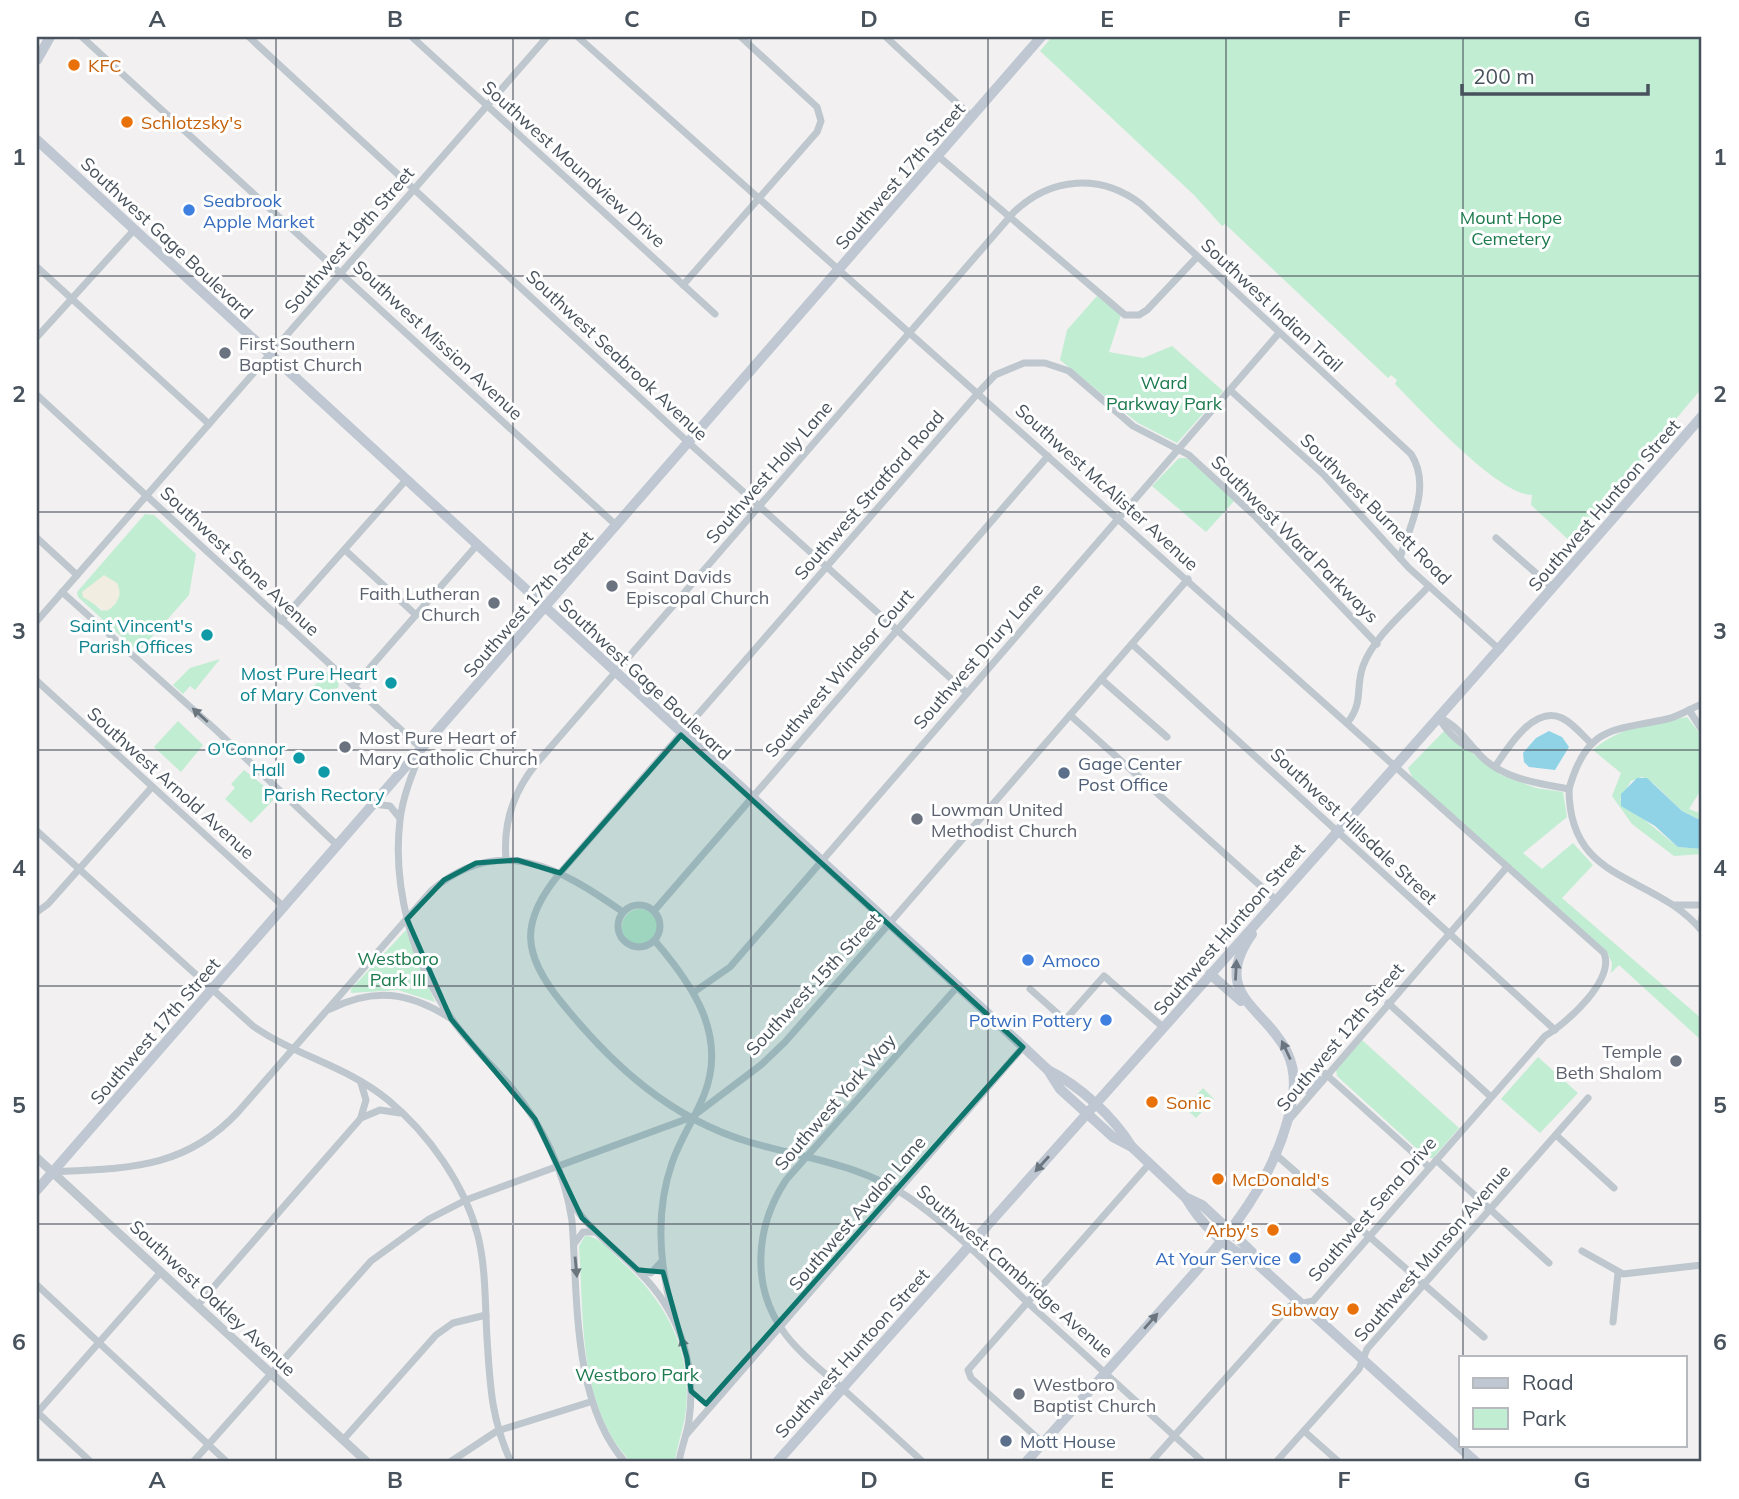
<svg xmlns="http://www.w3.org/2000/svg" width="1739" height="1499" font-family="Mulish,sans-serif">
	<rect width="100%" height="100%" fill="#f2f0f0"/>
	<g fill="#c1edd3" fill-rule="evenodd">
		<path d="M1052,37h650v351l-130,155 -41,-38 1,-10c-34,0 -111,-85 -137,-111l2,-4 -6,-5 -3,3 -163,-154 -3,2 -28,-31 -154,-144z"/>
		<polygon points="1097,296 1121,315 1109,352 1143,358 1172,346 1223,391 1177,443 1138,423 1060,360 1067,330"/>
		<polygon points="1179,458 1187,458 1235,500 1206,532 1152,486"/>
		<path d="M145,514l9,1 42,39 -7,41 -47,53 -6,2 -58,-53 -1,-5zM120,593l-5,11 -13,7 -16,-14z"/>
		<polygon points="220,659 195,690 190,686 183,694 173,685 190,668"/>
		<polygon points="327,672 339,682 338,688 315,693 313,687"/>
		<path d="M1687,717l15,19v52l-13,21 13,5v7l-20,-10 -29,-28 -11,-6 -11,4 -11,19 58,47 24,2v5l-28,2 -42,-32 -20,-28 9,-23 -28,-23c27,-24 60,-26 94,-33z"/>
		<polygon points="178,721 203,745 181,772 154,747"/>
		<polygon points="1444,731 1501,775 1536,788 1563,792 1567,817 1523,853 1542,869 1573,843 1593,865 1562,898 1702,1019 1702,1041 1619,965 1611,973 1612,963 1607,952 1413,779 1408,768"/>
		<polygon points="244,770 277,796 251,823 225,799 235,788 231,784"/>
		<circle cx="640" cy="927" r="18"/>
		<polygon points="406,930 435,1002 398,990 351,993 351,989"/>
		<polygon points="1362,1040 1459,1128 1433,1158 1427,1158 1337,1076 1336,1070"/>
		<polygon points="1538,1057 1578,1093 1540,1133 1501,1099"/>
		<polygon points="1203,1088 1214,1099 1196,1118 1185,1108"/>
		<path d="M585,1236c14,-1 28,18 38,27 43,39 69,87 63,147 -2,17 -9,35 -11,52h-44c-53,-56 -47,-143 -52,-216z"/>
	</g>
	<path fill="#f2ede1" d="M104,575l13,8c6,11 0,23 -11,28l-23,-14 -1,-5z"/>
	<g fill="#90d3e7">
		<polygon points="1549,731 1562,737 1569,747 1555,770 1529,767 1524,762 1523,753 1536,738"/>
		<polygon points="1637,778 1647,778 1682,811 1702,821 1702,849 1678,847 1655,826 1621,806 1621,794"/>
	</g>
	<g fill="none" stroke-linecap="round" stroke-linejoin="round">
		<g stroke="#bec6ce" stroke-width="7">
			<polyline points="82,37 617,526"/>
			<polyline points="249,37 689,443 967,693"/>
			<polyline points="412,37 715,314"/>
			<path d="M578,37l1026,916c11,27 -37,70 -59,83l-232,265 -23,5 -139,156"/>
			<polyline points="886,37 972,117"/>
			<polyline points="938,156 1125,315 1139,315 1147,310 1197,257"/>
			<polyline points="37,267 209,424"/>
			<polyline points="683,285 817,132 821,121 817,107 741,37"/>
			<polyline points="37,337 134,230"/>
			<polyline points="1230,390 1323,474 1409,568 1500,650"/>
			<path d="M37,395l385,354c-9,23 -19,46 -22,71 -8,67 13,143 51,198 17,25 40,46 60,69 31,37 54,85 61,134 6,76 0,181 53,241"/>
			<polyline points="37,538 77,575"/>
			<polyline points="1496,538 1553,588"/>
			<polyline points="345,550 416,615"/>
			<polyline points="62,592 216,730 338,846"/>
			<polyline points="37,621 547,37"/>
			<polyline points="281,621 406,480"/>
			<polyline points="1132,644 1555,1030"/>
			<polyline points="1101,679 1167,737"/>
			<polyline points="37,681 284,907"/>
			<polyline points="354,686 477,545"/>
			<polyline points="1689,710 1702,730"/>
			<polyline points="1070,715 1275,899"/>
			<path d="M1438,717c19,8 27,22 40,36 23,26 59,30 91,36 0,96 84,83 133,142"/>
			<path d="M1439,718c8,14 22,28 38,33"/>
			<path d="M1348,722c16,-21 7,-34 15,-56 11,-30 45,-57 66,-80"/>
			<path d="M1495,767c13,-20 39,-62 67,-49 12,6 21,18 30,26"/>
			<path d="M1569,789c18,-64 44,-58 98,-70 13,-3 24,-11 35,-15"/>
			<polyline points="374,804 390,806 399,817"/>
			<path d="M37,831l216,195c43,30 94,40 135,74 41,34 77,85 90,136 8,32 7,69 9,102 3,46 4,81 24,124"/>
			<path d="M506,859c-3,-35 8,-68 30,-95l478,-552c37,-35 86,-39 127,-8l270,250c21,32 -1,71 -11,104"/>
			<circle cx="639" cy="926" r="21"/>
			<polyline points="1675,905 1702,905"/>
			<polyline points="654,911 1048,456"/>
			<polyline points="37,912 48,904 152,787"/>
			<polyline points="1700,928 1702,916"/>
			<path d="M655,941c37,43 73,94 49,154 -9,23 -24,44 -32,68 -17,49 -13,99 0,148"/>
			<polyline points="1030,989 1065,1020 1104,976 1164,1028"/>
			<polyline points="694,992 730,967 1279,333"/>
			<polyline points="1388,1003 1491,1097"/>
			<path d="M330,1009c44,-22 79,-17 120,9"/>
			<polyline points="1320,1069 1429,1167"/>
			<polyline points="361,1083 366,1100 361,1117"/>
			<polyline points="1288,1121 1507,867"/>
			<polyline points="1556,1135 1614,1188"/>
			<polyline points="1274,1153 1484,1337"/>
			<polyline points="1436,1160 1549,1263"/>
			<path d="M53,1172c73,-4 131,-2 185,-60l193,-221c68,-59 129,-23 192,21"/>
			<path d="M572,1203c18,28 44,46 67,69 40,39 58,92 50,148 -2,15 -8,28 -10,42"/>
			<polyline points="574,1244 583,1232 594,1232"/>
			<polyline points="1582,1251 1623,1274 1702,1265"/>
			<polyline points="638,1270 651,1273 662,1261"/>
			<polyline points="37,1285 227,1462"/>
			<polyline points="197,1306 361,1118 380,1110 400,1113"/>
			<polyline points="1613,1322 1618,1273"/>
			<polyline points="37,1412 91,1462"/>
			<polyline points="37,1413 161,1272"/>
			<polyline points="1304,1431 1339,1462"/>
			<polyline points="686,1435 1023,1047"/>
			<polyline points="343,1440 436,1335 453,1323 486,1315"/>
			<polyline points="1043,1443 971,1378 968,1370 1150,1163"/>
			<polyline points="193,1462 371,1261 429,1219 466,1200 692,1117 762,1064 785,1042 895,917 1188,579"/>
			<polyline points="450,1462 497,1431 590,1402"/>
			<path d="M923,1462c-26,-24 -52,-48 -79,-72 -20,-18 -42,-34 -58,-55 -36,-47 -31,-108 0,-155l172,-194"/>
			<path d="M1203,1462c-59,-53 -117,-107 -176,-160 -38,-36 -75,-75 -119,-105 -47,-33 -105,-39 -159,-55 -79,-24 -136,-76 -187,-139 -40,-49 -43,-81 -2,-130l418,-480 17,-18 29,-12h21l24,8 64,55 56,29 66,61 122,128"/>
			<polyline points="1276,1462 1359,1369 1367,1349 1588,1098"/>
		</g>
		<polyline stroke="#bec6ce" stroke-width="9" points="37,1158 367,1462"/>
		<g stroke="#bec7d2" stroke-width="10">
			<polyline points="37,60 50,37"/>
			<polyline points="37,140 999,1024 1048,1070 1060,1089 1113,1137 1132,1147 1185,1197 1202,1205 1231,1232 1252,1252 1254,1261"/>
			<polyline points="1210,974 1241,1001"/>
			<path d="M1048,1070c32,16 65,46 84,77"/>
			<polyline points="1294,1077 1305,1089 1320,1081"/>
			<polyline points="37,1190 1041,37"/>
			<path d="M1186,1198c14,25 41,52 68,63l222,201"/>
			<path d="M777,1462c309,-348 620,-694 925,-1046"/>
			<path d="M1026,1462c44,-49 87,-98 131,-147 58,-66 117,-123 135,-213 18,-90 -96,-89 -40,-168"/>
		</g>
	</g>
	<defs><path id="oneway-solid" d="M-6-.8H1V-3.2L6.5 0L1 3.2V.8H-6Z" transform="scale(1.75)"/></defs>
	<g fill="#6b757e">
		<use href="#oneway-solid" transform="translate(200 715) rotate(-138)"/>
		<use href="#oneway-solid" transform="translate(576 1267) rotate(85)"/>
		<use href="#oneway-solid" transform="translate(684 1347) rotate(-106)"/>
	</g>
	<g fill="#6b757f">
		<use href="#oneway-solid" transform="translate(1236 970) rotate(-87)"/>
		<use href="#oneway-solid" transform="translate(1286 1050) rotate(-115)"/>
		<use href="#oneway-solid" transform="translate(1042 1164) rotate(132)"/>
		<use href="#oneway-solid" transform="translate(1151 1321) rotate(-49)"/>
	</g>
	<path fill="#0f766e" fill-opacity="0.2" stroke="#0f766e" stroke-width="5" stroke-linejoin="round" d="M681,735l342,312 -317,357 -15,-13 -4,-33 -24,-86 -25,-2 -56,-52 -47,-99 -84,-100 -44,-100 37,-39 32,-17 41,-3 43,13z"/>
	<path fill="none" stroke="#48525c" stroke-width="2" stroke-opacity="0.55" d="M276,37v1425M513,37v1425M751,37v1425M988,37v1425M1226,37v1425M1463,37v1320M37,276h1665M37,512h1665M37,750h1665M37,986h1665M37,1224h1665M1463,1445v17"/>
	<g fill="#e8710a" stroke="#fff" stroke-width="2.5">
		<circle cx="74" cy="65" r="7"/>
		<circle cx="127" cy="122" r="7"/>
		<circle cx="1152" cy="1102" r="7"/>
		<circle cx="1218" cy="1179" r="7"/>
		<circle cx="1273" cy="1230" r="7"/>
		<circle cx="1353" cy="1309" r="7"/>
	</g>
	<g fill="#3f7fe0" stroke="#fff" stroke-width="2.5">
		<circle cx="189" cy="210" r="7"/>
		<circle cx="1028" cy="960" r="7"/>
		<circle cx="1106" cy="1020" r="7"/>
		<circle cx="1295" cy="1258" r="7"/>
	</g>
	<g fill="#6b7280" stroke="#fff" stroke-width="2.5">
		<circle cx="225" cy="353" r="7"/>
		<circle cx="612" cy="586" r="7"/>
		<circle cx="494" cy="603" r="7"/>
		<circle cx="345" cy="747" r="7"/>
		<circle cx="917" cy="819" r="7"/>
		<circle cx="1676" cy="1061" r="7"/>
		<circle cx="1019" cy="1394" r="7"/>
	</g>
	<g fill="#0f9aa8" stroke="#fff" stroke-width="2.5">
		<circle cx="207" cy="635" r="7"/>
		<circle cx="391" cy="683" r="7"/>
		<circle cx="299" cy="758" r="7"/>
		<circle cx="324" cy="772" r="7"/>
	</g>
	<g fill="#5c6f8a" stroke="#fff" stroke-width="2.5">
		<circle cx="1064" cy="773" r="7"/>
		<circle cx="1006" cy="1441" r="7"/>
	</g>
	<g text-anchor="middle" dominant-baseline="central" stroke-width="6" stroke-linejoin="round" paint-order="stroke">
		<g font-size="18" fill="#c56008" stroke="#fff" text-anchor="start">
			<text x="88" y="65">KFC</text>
			<text x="141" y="122">Schlotzsky's</text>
			<text x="1166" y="1102">Sonic</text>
			<text x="1232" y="1179">McDonald's</text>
			<text x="1259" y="1230" text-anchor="end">Arby's</text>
			<text x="1339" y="1309" text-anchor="end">Subway</text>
		</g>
		<g font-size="18" fill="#48525c" stroke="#fff">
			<text transform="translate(574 164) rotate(42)">Southwest Moundview Drive</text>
			<text transform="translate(900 176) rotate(-49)">Southwest 17th Street</text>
			<text transform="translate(167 238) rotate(43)">Southwest Gage Boulevard</text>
			<text transform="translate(349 240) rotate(-49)">Southwest 19th Street</text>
			<text transform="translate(1272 305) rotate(43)">Southwest Indian Trail</text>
			<text transform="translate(438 340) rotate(43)">Southwest Mission Avenue</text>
			<text transform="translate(617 355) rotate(43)">Southwest Seabrook Avenue</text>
			<text transform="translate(769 472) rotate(-49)">Southwest Holly Lane</text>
			<text transform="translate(1107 487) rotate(42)">Southwest McAlister Avenue</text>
			<text transform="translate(869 495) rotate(-49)">Southwest Stratford Road</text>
			<text transform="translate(1604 505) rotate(-49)">Southwest Huntoon Street</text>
			<text transform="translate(1376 509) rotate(45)">Southwest Burnett Road</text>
			<text transform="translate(1295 539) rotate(45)">Southwest Ward Parkways</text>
			<text transform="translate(240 561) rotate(43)">Southwest Stone Avenue</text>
			<text transform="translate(528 604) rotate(-49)">Southwest 17th Street</text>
			<text transform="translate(978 656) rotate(-49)">Southwest Drury Lane</text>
			<text transform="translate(839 673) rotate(-49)">Southwest Windsor Court</text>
			<text transform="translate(645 679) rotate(43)">Southwest Gage Boulevard</text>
			<text transform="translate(171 783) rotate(42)">Southwest Arnold Avenue</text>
			<text transform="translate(1354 826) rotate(43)">Southwest Hillsdale Street</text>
			<text transform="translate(1229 929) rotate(-49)">Southwest Huntoon Street</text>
			<text transform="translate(813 984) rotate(-47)">Southwest 15th Street</text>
			<text transform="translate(155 1031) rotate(-49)">Southwest 17th Street</text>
			<text transform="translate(1340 1037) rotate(-50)">Southwest 12th Street</text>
			<text transform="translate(835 1102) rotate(-49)">Southwest York Way</text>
			<text transform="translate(1372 1209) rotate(-49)">Southwest Sena Drive</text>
			<text transform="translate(857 1213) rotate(-49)">Southwest Avalon Lane</text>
			<text transform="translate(1432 1253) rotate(-49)">Southwest Munson Avenue</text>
			<text transform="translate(1015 1271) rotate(41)">Southwest Cambridge Avenue</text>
			<text transform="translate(213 1298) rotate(43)">Southwest Oakley Avenue</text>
			<text transform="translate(852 1353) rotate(-48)">Southwest Huntoon Street</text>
		</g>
		<g font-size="18" fill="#366cbe" stroke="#fff" text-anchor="start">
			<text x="203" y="200">Seabrook<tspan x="203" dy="21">Apple Market</tspan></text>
			<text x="1042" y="960">Amoco</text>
			<text x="1092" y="1020" text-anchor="end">Potwin Pottery</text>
			<text x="1281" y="1258" text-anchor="end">At Your Service</text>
		</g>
		<g font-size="18" fill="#1c7a4d" stroke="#fff">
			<text x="1511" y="217">Mount Hope<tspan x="1511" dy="21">Cemetery</tspan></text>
			<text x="1164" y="382">Ward<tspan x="1164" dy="21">Parkway Park</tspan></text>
			<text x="398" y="958">Westboro<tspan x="398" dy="21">Park III</tspan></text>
			<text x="637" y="1374">Westboro Park</text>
		</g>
		<g font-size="18" fill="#5b616d" stroke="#fff" text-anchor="start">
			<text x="239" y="343">First Southern<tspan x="239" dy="21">Baptist Church</tspan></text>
			<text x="626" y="576">Saint Davids<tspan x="626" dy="21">Episcopal Church</tspan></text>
			<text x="480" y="593" text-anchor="end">Faith Lutheran<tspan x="480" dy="21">Church</tspan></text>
			<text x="359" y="737">Most Pure Heart of<tspan x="359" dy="21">Mary Catholic Church</tspan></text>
			<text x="931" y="809">Lowman United<tspan x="931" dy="21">Methodist Church</tspan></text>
			<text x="1662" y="1051" text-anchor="end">Temple<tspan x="1662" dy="21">Beth Shalom</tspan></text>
			<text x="1033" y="1384">Westboro<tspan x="1033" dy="21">Baptist Church</tspan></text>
		</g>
		<g font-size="18" fill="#0d838f" stroke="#fff" text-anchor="end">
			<text x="193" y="625">Saint Vincent's<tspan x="193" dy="21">Parish Offices</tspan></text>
			<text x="377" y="673">Most Pure Heart<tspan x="377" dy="21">of Mary Convent</tspan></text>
			<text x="285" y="748">O'Connor<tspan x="285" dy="21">Hall</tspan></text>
			<text x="324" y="794" text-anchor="middle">Parish Rectory</text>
		</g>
		<g font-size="18" fill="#4e5e75" stroke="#fff" text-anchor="start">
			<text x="1078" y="763">Gage Center<tspan x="1078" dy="21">Post Office</tspan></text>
			<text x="1020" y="1441">Mott House</text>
		</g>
	</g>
	<rect width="1739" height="1499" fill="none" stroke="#ffffff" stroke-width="77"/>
	<rect x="1459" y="1356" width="228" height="91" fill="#ffffff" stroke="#b6babe" stroke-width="2"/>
	<rect x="1473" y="1378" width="35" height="10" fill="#bec7d2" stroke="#b6babe" stroke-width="2"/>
	<text x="1522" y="1390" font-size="21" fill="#48525c">Road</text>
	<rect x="1473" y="1408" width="35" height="21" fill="#c1edd3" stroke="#b6babe" stroke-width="2"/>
	<text x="1522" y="1426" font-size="21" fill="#48525c">Park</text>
	<path d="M1462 84v10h186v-10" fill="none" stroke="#48525c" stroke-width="3.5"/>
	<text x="1473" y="84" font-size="21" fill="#48525c" stroke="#ffffff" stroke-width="5" paint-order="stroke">200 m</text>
	<rect x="38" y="38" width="1662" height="1422" fill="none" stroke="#48525c" stroke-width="2.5"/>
	<g font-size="23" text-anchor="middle" font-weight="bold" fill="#48525c">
		<text x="157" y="27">A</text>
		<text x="395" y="27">B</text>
		<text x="632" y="27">C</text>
		<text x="869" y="27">D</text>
		<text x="1107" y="27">E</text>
		<text x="1344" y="27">F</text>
		<text x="1582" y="27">G</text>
		<text x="19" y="165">1</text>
		<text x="1720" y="165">1</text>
		<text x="19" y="402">2</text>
		<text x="1720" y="402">2</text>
		<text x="19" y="639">3</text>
		<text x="1720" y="639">3</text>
		<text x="19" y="876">4</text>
		<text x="1720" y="876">4</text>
		<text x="19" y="1113">5</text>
		<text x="1720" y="1113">5</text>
		<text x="19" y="1350">6</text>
		<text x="1720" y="1350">6</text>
		<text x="157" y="1488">A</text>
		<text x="395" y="1488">B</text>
		<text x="632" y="1488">C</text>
		<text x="869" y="1488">D</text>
		<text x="1107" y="1488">E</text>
		<text x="1344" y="1488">F</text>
		<text x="1582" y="1488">G</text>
	</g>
</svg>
